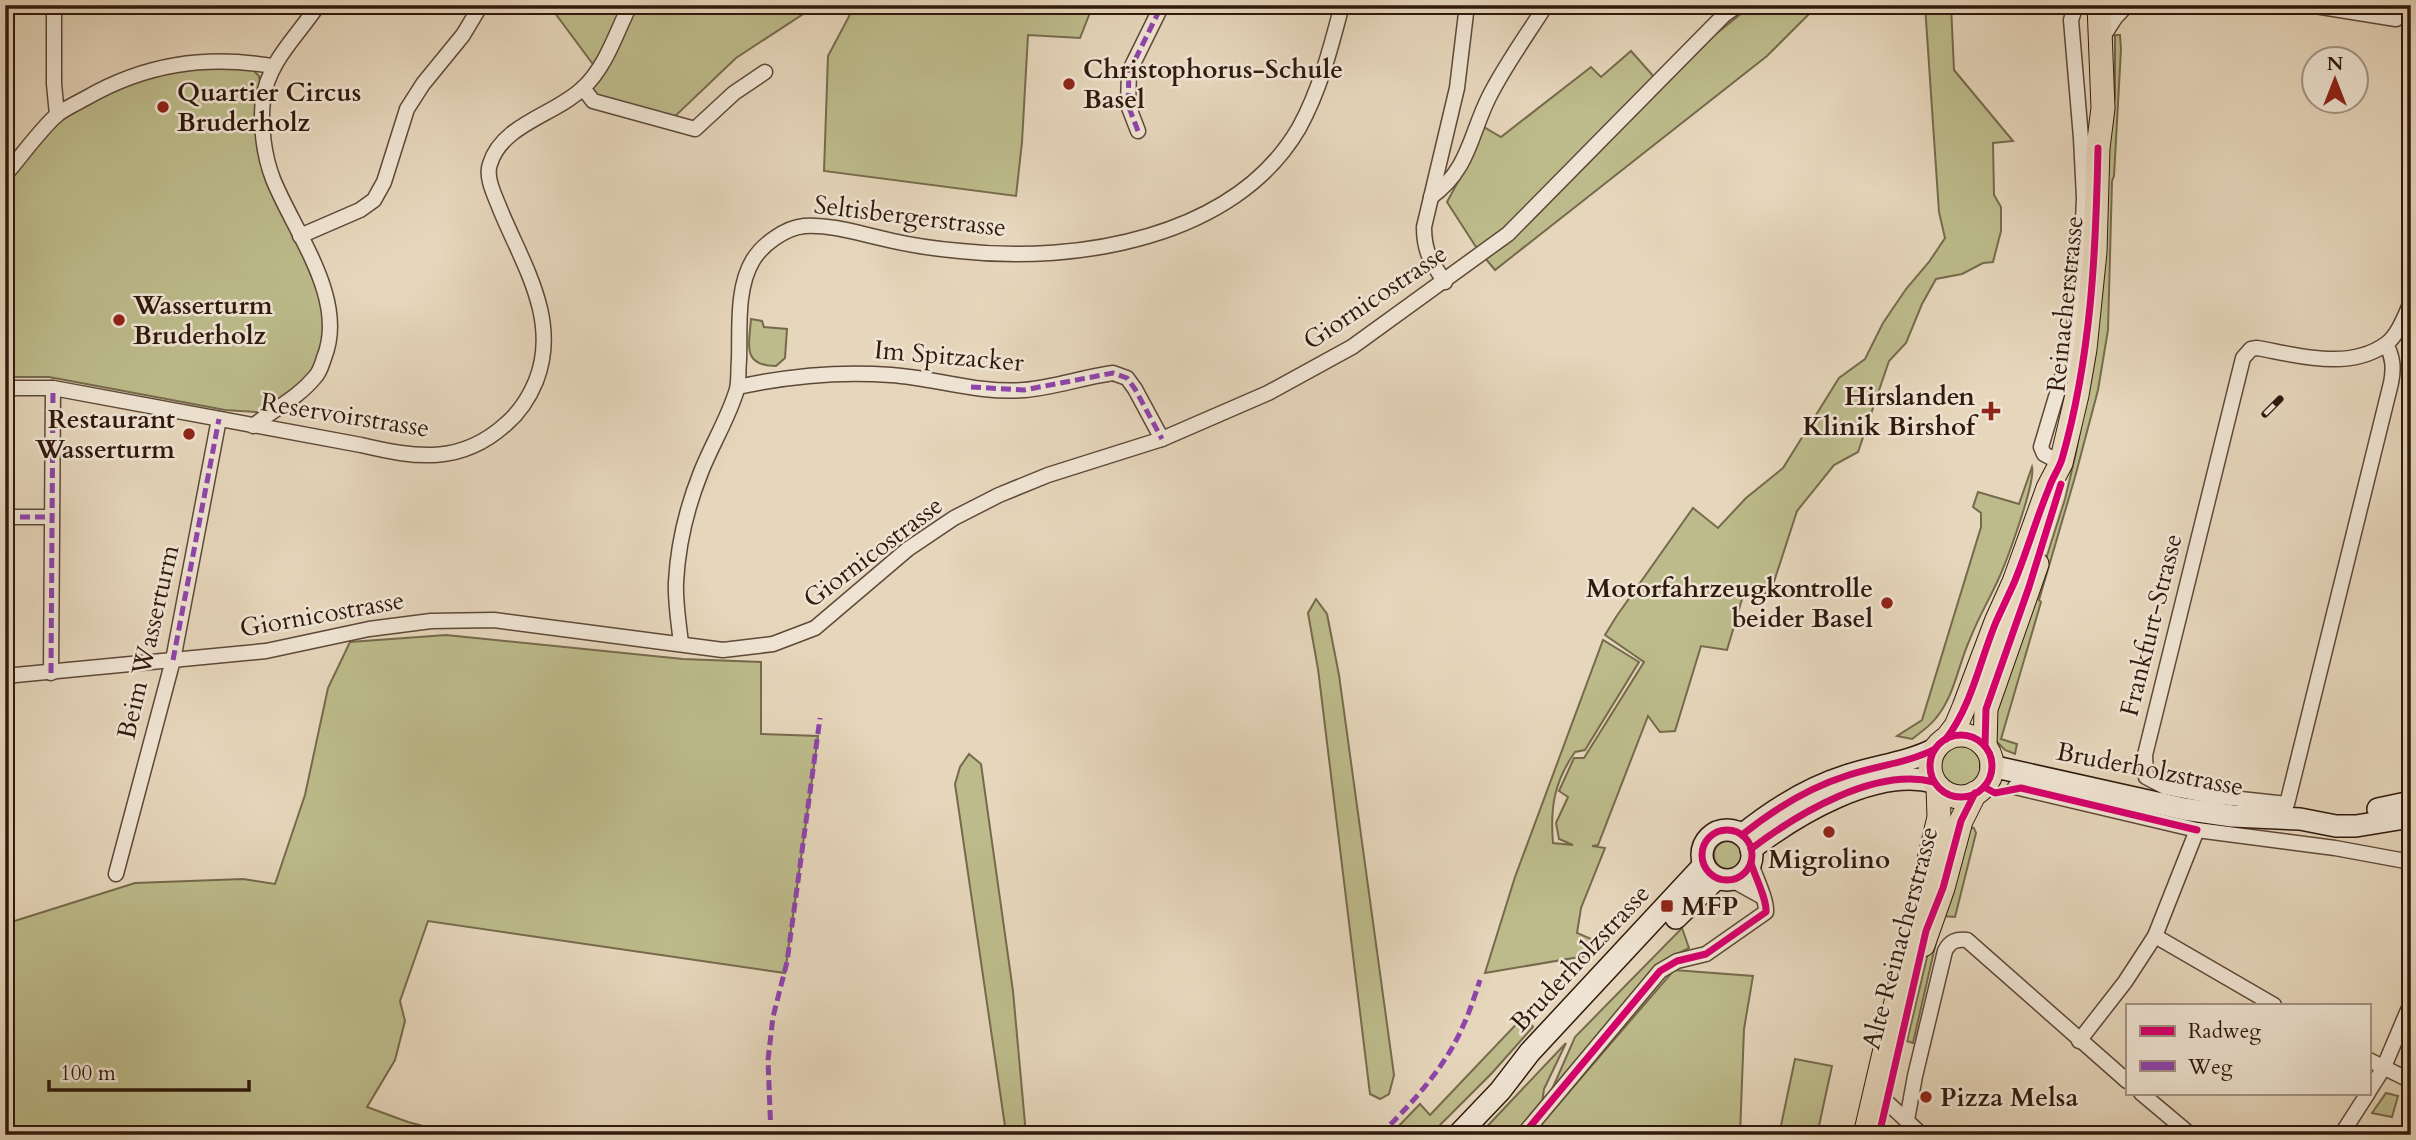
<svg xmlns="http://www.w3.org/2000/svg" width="2416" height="1140" font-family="Cardo,serif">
	<rect width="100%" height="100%" fill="#e6d6bb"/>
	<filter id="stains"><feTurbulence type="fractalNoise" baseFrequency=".00286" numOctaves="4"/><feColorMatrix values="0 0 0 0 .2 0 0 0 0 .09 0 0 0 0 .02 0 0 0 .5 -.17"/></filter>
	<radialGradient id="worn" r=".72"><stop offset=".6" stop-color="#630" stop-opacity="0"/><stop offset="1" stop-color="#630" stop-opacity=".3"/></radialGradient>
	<g fill="#bdbb8b" stroke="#766a4c" stroke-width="2">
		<polygon points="549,5 817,5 736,58 669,122 593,101 583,88 595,67"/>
		<polygon points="855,5 1093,5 1080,38 1028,35 1022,142 1016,196 824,171 828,56"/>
		<polygon points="1752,5 1818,5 1767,56 1495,270 1476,247 1447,202 1466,167 1482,126 1501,137 1591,67 1601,77 1631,51 1663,87 1712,37"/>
		<path d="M1925,5h26l3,65 59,71 -20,2 1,52 7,12v24l-8,31 -10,1 -21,11 -26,5 -14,25 -16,39 -17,18 -31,91 -24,13 -37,46 -27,83 -25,-5 -18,61 -26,-4 -26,85 -15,1 -12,-16 -50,129 -6,1 13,2 -24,60 -4,25 19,8 -5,14 -106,18 30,-96 88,-237 36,22 -54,88 -10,2c-21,30 -25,56 -22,91l20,2 -14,-6 -3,-16 12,-26 -9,-6 15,-33h10l60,-96 -39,-27 11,-18 77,-109 25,20 28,-30 37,-30 56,-90 26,-19 18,-36 23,-34 23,-27 16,-24 -6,-26z"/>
		<polygon points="2115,35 2120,35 2121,49 2114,176 2112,181 2108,330 2098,390 2075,477 2039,600 2041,602 2001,739 2017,744 2015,754 2005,750 1994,739 1992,715 2046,559 2065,499 2076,453 2083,415 2109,142 2115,97"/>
		<polygon points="244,61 259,76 263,101 263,136 330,311 317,375 269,413 225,410 49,377 5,377 5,175 57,115 154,68"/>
		<path d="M751,319l11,2 2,6 23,2 -2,29 -9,8c-34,0 -27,-21 -25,-47z"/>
		<path d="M2032,467c4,15 -26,96 -34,113 -9,20 -20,38 -28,59 -12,26 -15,56 -34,79 -6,8 -16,15 -24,21l-15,-3 25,-16 59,-193v-14l-8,-6 5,-15 41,12z"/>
		<polygon points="1316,599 1327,614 1339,675 1394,1075 1389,1094 1380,1099 1370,1094 1318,669 1308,613"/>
		<polygon points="446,635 683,659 761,662 761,734 818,736 785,973 428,921 400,1001 405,1021 395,1060 367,1107 408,1122 457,1135 5,1135 5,924 135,883 243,879 275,884 305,795 328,688 350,642"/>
		<circle cx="1960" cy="766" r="22"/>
		<polygon points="969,754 981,764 1013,991 1026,1135 1006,1133 955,784 960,767"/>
		<polygon points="1966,826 1974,828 1976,833 1955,917 1942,916 1913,1043 1907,1041 1933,932"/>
		<circle cx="1728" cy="855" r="14"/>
		<polygon points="1682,928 1689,948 1656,965 1550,1094 1575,1037"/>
		<polygon points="1674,970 1753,976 1744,1029 1740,1135 1532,1135"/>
		<polygon points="1525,1015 1533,1027 1492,1073 1430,1135 1390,1135 1420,1104 1430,1115"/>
		<polygon points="1566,1043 1544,1089 1542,1103 1517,1135 1479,1135"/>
		<polygon points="1795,1059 1832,1066 1817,1135 1779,1135"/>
		<polygon points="2386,1093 2398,1096 2392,1117 2372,1113"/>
	</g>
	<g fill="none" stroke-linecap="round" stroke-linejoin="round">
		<polyline stroke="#c2b098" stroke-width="14" stroke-dasharray="14 7" stroke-linecap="butt" points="2396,19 2411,20"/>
		<defs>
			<g id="street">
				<polyline points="54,5 54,84 57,115"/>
				<polyline points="2235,5 2260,5"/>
				<polyline points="2309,5 2396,19"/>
				<polyline points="2101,40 2115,18 2127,5"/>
				<polyline points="583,88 593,101 695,129 734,93 765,72"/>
				<polyline points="1138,131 1128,105 1129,72 1162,5"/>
				<path d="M5,175c15,-17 37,-48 53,-61 8,-6 19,-11 28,-16 59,-34 119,-43 186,-32"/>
				<path d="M1431,197c38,-27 39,-62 58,-100 16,-32 38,-62 57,-92"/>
				<polyline points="300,236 360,210 374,200 384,182 407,109 423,84 463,35 481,5"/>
				<path d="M1445,282c-14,-20 -21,-30 -21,-55l33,-139 10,-83"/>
				<path d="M2386,344c7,13 8,24 5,39l-104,421 -75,-8 -47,-9 -19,-10 -1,-22 98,-397 8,-9 6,-1c40,7 92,23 129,-4 12,-9 19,-28 25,-42"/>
				<path d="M738,387c50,-11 101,-16 153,-12 45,3 88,19 133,15 29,-2 59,-13 89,-17l14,5 8,11 27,50"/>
				<path d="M5,388h48l308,57c55,13 100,20 145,-21 14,-12 23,-26 30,-43 24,-61 -13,-116 -36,-172 -5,-13 -15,-32 -10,-45 12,-40 65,-49 93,-76 23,-21 33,-55 47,-83"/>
				<path d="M253,426c21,-17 45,-28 62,-49 5,-5 7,-13 9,-19 24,-59 -30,-126 -51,-179 -9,-23 -13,-54 -10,-79 5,-39 34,-63 55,-95"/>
				<polyline points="2061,463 2044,454 2041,447 2073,340 2082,245 2084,198 2081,138 2071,20 2076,5"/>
				<polyline points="5,517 50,517"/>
				<path d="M681,644c-2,-20 -6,-42 -5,-62 2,-38 11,-75 25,-110 11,-28 28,-55 36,-83 2,-9 1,-20 2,-29 1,-31 -3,-72 14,-100 10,-16 32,-32 51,-34 29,-2 60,9 89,15 22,5 45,8 67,10 117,13 275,-13 339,-123 21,-38 32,-81 43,-123"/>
				<polyline points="51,673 53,388"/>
				<polyline points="5,676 266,651 369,629 431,621 494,620 723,650 773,644 815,628 908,549 954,518 999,495 1048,475 1162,439 1268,393 1352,347 1508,234 1724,15 1738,5"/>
				<polyline points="2015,787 2197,830 2335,848 2411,862"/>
				<polyline points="116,874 173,660 219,419"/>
				<polyline points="1732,880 1761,896"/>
				<polyline points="2155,936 2274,1005"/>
				<polyline points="2079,1041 2125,982 2155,936 2197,830"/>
				<polyline points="2369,1060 2411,1081"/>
				<polyline points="1875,1091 1922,1135"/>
				<polyline points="2369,1091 2383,1069 2411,1003"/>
				<polyline points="2141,1093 2191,1135"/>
				<path d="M1907,1120l8,-44 30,-125c5,-10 11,-12 22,-11l160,141"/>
				<path d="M1523,1135l137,-164 17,-10 29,-7 60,-42c1,-13 -11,-35 -15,-49"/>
				<polyline points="2341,1135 2368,1093"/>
			</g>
			<g id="secondary">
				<polyline points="1991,766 2184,809 2232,816 2300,819 2336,826 2356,826 2411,817"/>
				<polyline points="2378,809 2411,802"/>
				<circle cx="1727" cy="855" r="25"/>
				<path d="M1742,835c31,-25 66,-47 104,-59 29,-10 62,-13 89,-27"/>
				<path d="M1751,849c46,-35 124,-82 183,-67"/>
				<polyline points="1676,918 1717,878"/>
				<polyline points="1458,1135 1500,1091 1530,1052 1704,865"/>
			</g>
			<g id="primary">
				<circle cx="1961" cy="766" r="31"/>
				<polyline points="1946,739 1956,726 1964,707 1996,622 2014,582 2048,488 2061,463 2077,395 2085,349 2095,252 2098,148 2103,108 2099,5"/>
				<polyline points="1985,746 1986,709 2037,564"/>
				<polyline points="1923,945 1943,888 1961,821 1975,793"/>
				<polyline points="1865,1135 1939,817 1938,787"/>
			</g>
		</defs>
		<use href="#street" stroke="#5e4838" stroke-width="17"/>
		<use href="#secondary" stroke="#30190d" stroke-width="24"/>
		<use href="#primary" stroke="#30190d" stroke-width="25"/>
		<use href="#street" stroke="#efe4d3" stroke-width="14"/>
		<use href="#secondary" stroke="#efe4d3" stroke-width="21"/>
		<use href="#primary" stroke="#e6d6bb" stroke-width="23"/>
		<defs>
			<polyline id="rail" points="2265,414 2280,399"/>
		</defs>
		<use href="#rail" stroke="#30190d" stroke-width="7"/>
		<use href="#rail" stroke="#efe4d3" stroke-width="4.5" stroke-dasharray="13" stroke-linecap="butt"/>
		<g stroke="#8e44ad" stroke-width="5" stroke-dasharray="10 5" stroke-linecap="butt">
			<polyline points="1138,131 1128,105 1129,72 1162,5"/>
			<polyline points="971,387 1024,390 1113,373 1127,378 1135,389 1162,439"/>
			<polyline points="5,517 50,517"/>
			<polyline points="173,660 219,419"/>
			<polyline points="51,673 53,388"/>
			<polyline points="771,1135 768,1060 773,1017 787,962 820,718"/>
			<path d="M1380,1135c32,-32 65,-67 83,-109 7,-15 12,-31 17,-46"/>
		</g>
		<defs>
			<g id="cycleway">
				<circle cx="1961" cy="766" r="31"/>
				<path d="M1946,739c26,-34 34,-79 50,-117 6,-13 12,-26 18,-39 13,-31 22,-64 35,-95 3,-10 10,-19 13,-29 29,-101 34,-207 36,-311"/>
				<polyline points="1985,746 1986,709 2029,587 2061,484"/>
				<polyline points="1984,787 1995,793 2021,788 2197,830"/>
				<circle cx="1727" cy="855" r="25"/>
				<path d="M1742,835c31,-25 66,-47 104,-59 29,-10 62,-13 89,-27"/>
				<path d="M1751,849c46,-35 124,-82 183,-67"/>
				<path d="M1523,1135l137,-164 17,-10 29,-7 60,-42c1,-13 -11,-35 -15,-49"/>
				<polyline points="1879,1135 1926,931 1943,888 1961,821 1975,793"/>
			</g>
		</defs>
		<use href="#cycleway" stroke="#efe4d3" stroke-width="11"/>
		<use href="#cycleway" stroke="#d6006c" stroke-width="7"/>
	</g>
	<g fill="#8f2418" stroke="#efe4d3" stroke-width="2.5">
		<circle cx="1069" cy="84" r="7"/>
		<circle cx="163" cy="107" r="7"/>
		<circle cx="119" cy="320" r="7"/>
		<path d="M1987.5 400.5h7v7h7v7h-7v7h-7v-7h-7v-7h7z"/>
		<circle cx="189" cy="434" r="7"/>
		<circle cx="1887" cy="603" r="7"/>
		<circle cx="1829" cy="832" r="7"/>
		<rect x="1660" y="899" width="14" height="14" rx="3.5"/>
		<circle cx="1926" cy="1097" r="7"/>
	</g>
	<g text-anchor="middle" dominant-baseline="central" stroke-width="5" stroke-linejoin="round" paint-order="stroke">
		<g font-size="26" font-weight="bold" fill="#30190d" stroke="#efe4d3" text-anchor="start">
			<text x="1083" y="69">Christophorus-Schule<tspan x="1083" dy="30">Basel</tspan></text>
			<text x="177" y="92">Quartier Circus<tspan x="177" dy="30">Bruderholz</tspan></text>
			<text x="133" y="305">Wasserturm<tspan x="133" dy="30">Bruderholz</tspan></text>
			<text x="1975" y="396" text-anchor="end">Hirslanden<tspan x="1975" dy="30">Klinik Birshof</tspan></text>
			<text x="175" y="419" text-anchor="end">Restaurant<tspan x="175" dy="30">Wasserturm</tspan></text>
			<text x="1873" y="588" text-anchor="end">Motorfahrzeugkontrolle<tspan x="1873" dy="30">beider Basel</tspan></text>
			<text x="1829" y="859" text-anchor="middle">Migrolino</text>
			<text x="1681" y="906">MFP</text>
			<text x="1940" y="1097">Pizza Melsa</text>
		</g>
		<g font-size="26" fill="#30190d" stroke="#efe4d3">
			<text transform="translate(910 216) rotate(7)">Seltisbergerstrasse</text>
			<text transform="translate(1375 297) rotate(-34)">Giornicostrasse</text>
			<text transform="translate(2065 304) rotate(-84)">Reinacherstrasse</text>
			<text transform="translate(949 356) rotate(5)">Im Spitzacker</text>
			<text transform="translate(345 415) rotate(9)">Reservoirstrasse</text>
			<text transform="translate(873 552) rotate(-37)">Giornicostrasse</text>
			<text transform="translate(322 614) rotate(-10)">Giornicostrasse</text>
			<text transform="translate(2151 625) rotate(-76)">Frankfurt-Strasse</text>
			<text transform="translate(148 642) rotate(-77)">Beim Wasserturm</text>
			<text transform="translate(2150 769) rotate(11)">Bruderholzstrasse</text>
			<text transform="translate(1900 938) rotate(-75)">Alte Reinacherstrasse</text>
			<text transform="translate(1580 958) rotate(-47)">Bruderholzstrasse</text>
		</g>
	</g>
	<rect width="2416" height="1140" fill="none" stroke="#e6d6bb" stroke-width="28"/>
	<rect x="7" y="7" width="2402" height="1126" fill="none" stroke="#30190d" stroke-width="3.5"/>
	<rect x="14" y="14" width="2388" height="1112" fill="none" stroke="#30190d" stroke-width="2"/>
	<rect x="2126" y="1004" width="245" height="91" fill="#efe4d3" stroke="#a39384" stroke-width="2"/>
	<rect x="2140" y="1026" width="35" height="10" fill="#d6006c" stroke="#a39384" stroke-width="2"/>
	<text x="2188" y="1038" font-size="21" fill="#30190d">Radweg</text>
	<rect x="2140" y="1061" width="35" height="10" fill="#8e44ad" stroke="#a39384" stroke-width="2"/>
	<text x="2188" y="1074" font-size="21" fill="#30190d">Weg</text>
	<g transform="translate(2335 80)"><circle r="33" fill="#efe4d3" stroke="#a39384" stroke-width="2"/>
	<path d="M0-5L12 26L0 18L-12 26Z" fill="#8f2418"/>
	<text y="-10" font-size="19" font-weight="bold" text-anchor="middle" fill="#30190d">N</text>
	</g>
	<path d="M49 1080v10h200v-10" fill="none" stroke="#30190d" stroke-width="3.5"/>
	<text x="60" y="1080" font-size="21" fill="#30190d" stroke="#efe4d3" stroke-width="5" paint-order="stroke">100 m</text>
	<rect width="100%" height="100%" filter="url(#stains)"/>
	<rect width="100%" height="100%" fill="url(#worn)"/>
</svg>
